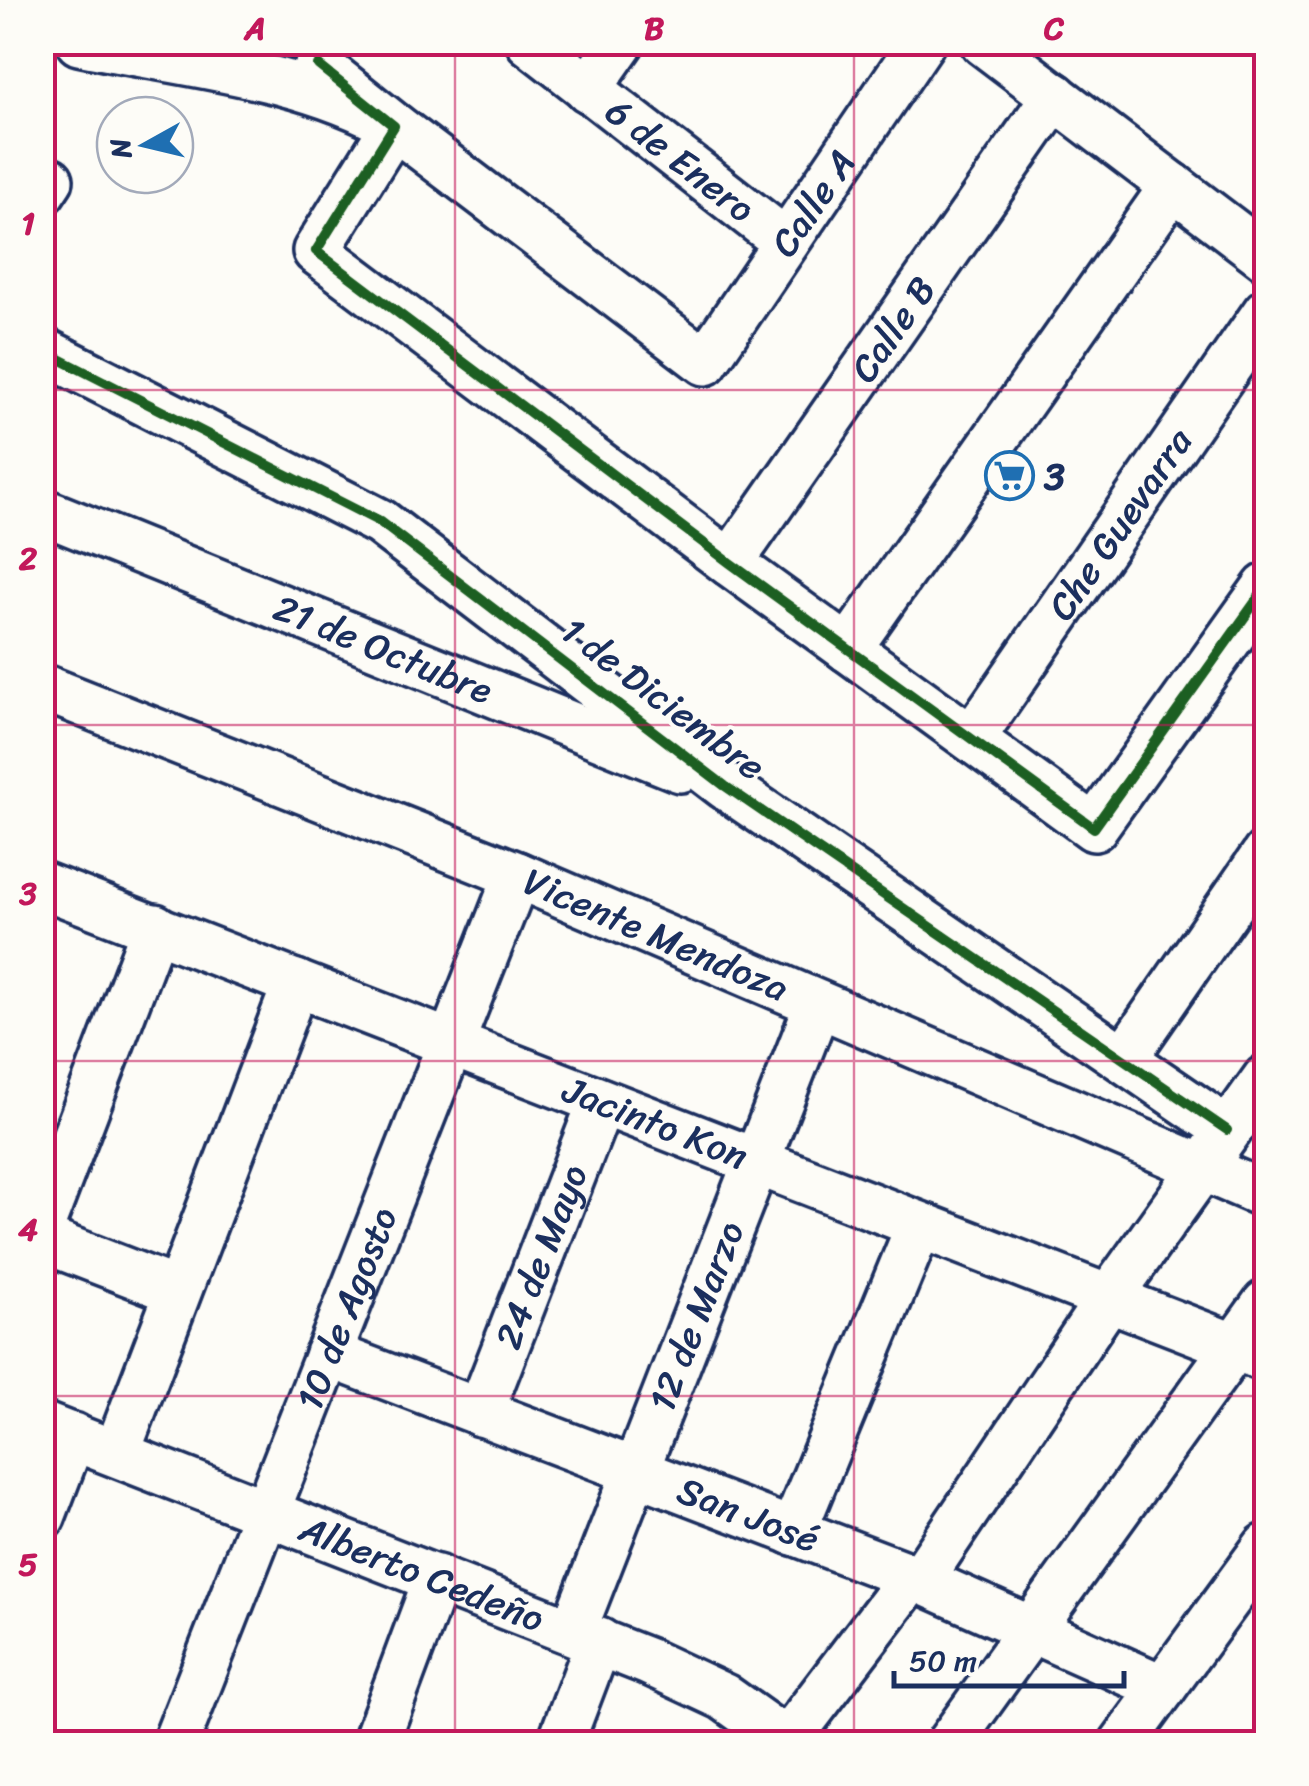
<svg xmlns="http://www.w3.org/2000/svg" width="1309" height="1786" font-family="Sriracha,sans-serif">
	<rect width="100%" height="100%" fill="#fdfcf7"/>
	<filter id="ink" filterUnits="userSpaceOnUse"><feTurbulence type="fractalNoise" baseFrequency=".01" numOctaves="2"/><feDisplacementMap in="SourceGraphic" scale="20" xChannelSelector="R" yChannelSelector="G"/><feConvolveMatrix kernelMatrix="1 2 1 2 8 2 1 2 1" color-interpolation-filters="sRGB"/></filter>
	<g filter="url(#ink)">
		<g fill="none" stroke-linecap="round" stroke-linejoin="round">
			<defs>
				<g id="minor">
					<path id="s1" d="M79,42c104,22 222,31 315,84l311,236 217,-320"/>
					<path id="s2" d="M529,42l257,200"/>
					<polyline points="983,42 1266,257"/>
					<polyline points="318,65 394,126 316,251 730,563 1094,828 1266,587"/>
					<polyline points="588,89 621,42"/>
					<polyline points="42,177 50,180 42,192"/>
					<polyline points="42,350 380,522 725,786 1227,1130"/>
					<path id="s3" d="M42,511l638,258"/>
					<path id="s4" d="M730,563l325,-467"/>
					<polyline points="848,649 1173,186"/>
					<path id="s5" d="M42,687l475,188 749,320"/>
					<path id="s6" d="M972,738l294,-426"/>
					<path id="s7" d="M42,885l1224,474"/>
					<polyline points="1125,1057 1266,853"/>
					<polyline points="42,1224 155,927"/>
					<polyline points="42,1239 177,1291"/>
					<path id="s8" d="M328,1354l592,226 243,108"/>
					<path id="s9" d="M480,1413l121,-311"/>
					<path id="s10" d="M42,1425l607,237 75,35 66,47"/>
					<polyline points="117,1452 296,983"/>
					<polyline points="42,1517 73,1436"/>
					<polyline points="793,1532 919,1226"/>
					<polyline points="920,1580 1109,1298 1266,1078"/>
					<path id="s11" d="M573,1631l245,-627"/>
					<polyline points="787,1741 911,1578"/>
					<path id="s12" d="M175,1744l342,-869"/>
					<polyline points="375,1744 437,1578"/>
					<polyline points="560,1744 599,1641"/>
					<polyline points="949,1744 1266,1303"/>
					<polyline points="1122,1744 1266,1547"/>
				</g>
			</defs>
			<use href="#minor" stroke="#1b2f5e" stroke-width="52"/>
			<use href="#minor" stroke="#fdfcf7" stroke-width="45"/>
			<defs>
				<g id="cycleway">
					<polyline points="318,65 394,126 316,251 730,563 1094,828 1266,587"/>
					<polyline points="42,350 380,522 725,786 1227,1130"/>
				</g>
			</defs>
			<use href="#cycleway" stroke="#fdfcf7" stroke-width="16"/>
			<use href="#cycleway" stroke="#1b5e20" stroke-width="10"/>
		</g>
	</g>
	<path fill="none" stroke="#c2185b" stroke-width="2.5" stroke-opacity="0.55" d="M455,42v1702M854,42v1702M42,390h1224M42,725h1224M42,1061h1224M42,1396h1224"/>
	<defs>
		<symbol id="supermarket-ring" viewBox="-11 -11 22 22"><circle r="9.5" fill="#fdfcf7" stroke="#1f6fb2" stroke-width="1.5"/><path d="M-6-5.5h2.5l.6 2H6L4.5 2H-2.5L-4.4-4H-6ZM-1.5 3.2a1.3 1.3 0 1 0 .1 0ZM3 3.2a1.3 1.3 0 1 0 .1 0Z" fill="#1f6fb2"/></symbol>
	</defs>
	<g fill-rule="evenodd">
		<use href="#supermarket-ring" x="982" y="448" width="55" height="55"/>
	</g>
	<g text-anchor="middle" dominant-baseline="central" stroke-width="8" stroke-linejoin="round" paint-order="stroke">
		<g font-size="38" fill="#1b2f5e" stroke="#fdfcf7">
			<text stroke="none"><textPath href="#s2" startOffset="192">6 de Enero</textPath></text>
			<text stroke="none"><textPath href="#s1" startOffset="910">Calle A</textPath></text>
			<text stroke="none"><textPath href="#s4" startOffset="285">Calle B</textPath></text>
			<text stroke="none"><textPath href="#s6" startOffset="260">Che Guevarra</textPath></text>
			<text stroke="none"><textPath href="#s3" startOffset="368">21 de Octubre</textPath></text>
			<text transform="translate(663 699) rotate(37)">1 de Diciembre</text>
			<text stroke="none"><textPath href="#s5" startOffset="662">Vicente Mendoza</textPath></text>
			<text stroke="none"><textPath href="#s7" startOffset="658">Jacinto Kon</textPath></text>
			<text stroke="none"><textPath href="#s9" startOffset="168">24 de Mayo</textPath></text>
			<text stroke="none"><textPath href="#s12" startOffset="468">10 de Agosto</textPath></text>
			<text stroke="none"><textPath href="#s11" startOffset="338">12 de Marzo</textPath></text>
			<text stroke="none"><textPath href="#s8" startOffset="450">San José</textPath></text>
			<text stroke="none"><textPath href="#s10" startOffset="408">Alberto Cedeño</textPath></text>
		</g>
		<g font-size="38" font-weight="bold" fill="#1b2f5e" stroke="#fdfcf7" text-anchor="start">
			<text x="1044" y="476">3</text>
		</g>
	</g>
	<rect width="1309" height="1786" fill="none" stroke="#fdfcf7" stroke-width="110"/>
	<g transform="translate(145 145) rotate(262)"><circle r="48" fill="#fdfcf7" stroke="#a3aaba" stroke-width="2.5"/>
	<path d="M0-8L18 38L0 25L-18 38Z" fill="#1f6fb2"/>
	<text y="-15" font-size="28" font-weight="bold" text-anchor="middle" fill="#1b2f5e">N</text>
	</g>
	<path d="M894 1671v15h230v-15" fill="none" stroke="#1b2f5e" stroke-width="5"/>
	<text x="909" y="1671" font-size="30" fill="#1b2f5e" stroke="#fdfcf7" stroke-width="8" paint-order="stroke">50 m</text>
	<rect x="55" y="55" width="1199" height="1676" fill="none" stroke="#c2185b" stroke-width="4"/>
	<g font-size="32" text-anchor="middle" font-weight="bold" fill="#c2185b">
		<text x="255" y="39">A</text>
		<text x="654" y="39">B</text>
		<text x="1054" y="39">C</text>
		<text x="28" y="234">1</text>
		<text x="28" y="569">2</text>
		<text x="28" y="904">3</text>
		<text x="28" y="1240">4</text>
		<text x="28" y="1575">5</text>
	</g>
</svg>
